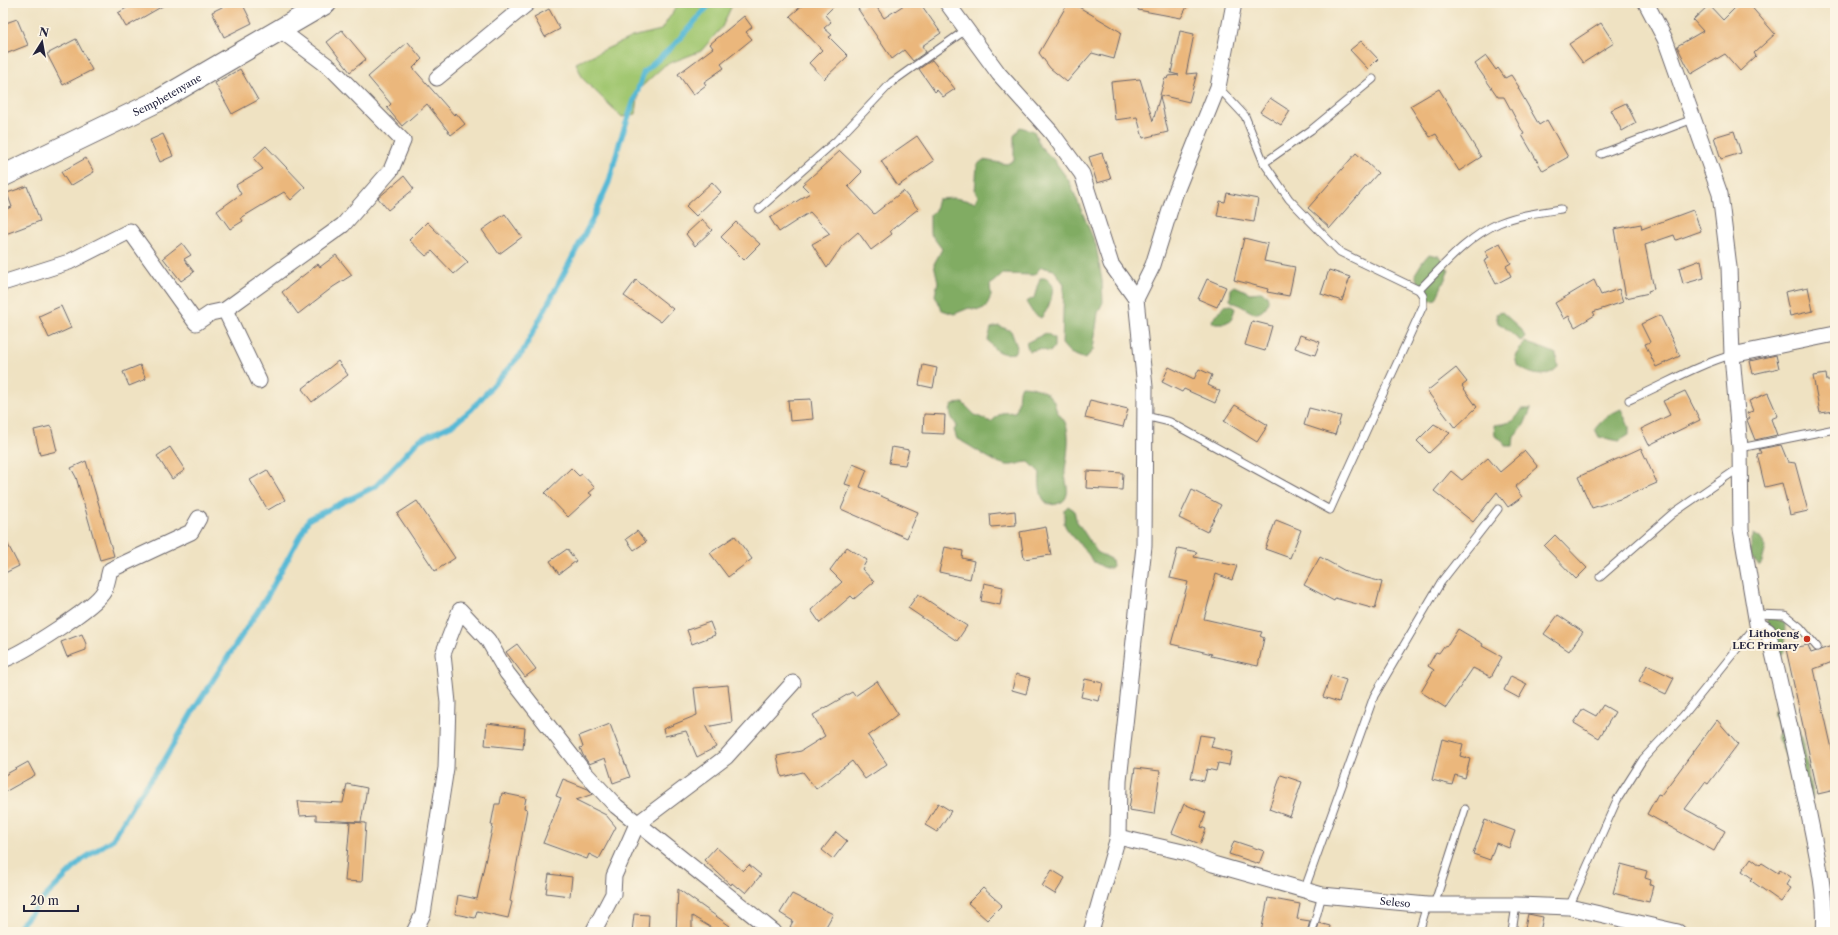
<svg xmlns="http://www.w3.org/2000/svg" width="1838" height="935" font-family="'Libre Caslon Text',serif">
	<rect width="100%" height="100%" fill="#fcf5e5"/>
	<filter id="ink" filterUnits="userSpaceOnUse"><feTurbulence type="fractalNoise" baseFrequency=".025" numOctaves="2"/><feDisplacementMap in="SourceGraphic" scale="8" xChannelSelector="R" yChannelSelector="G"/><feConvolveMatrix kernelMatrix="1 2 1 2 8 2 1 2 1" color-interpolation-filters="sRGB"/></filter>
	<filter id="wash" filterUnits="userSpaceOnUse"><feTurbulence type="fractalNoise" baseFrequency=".012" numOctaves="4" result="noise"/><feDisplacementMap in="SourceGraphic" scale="16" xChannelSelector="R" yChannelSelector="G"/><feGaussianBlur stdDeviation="0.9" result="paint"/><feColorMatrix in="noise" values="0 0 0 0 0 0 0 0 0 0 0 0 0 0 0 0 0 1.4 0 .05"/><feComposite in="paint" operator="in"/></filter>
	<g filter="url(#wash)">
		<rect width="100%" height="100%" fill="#efe2c2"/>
		<polygon fill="#a2c771" stroke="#627456" points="679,3 733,3 722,27 701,51 665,65 639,89 636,114 622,117 583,79 576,63 632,37 661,30"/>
		<g fill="#81ac63" stroke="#52674f">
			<polygon points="1020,127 1034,131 1040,146 1054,160 1069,181 1096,245 1102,281 1103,302 1098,313 1093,350 1085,359 1070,353 1062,344 1064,284 1054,270 1041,267 1034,275 1002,274 990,285 991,296 986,307 979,310 969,308 954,314 942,310 935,295 938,282 934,264 942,249 930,233 930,215 935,210 938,199 955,198 975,202 978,196 975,191 977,165 983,160 1007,164 1014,160 1014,136"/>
			<polygon points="1429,254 1439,256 1449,270 1436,299 1429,300 1427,288 1417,281 1415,274 1423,261"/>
			<path d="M1040,278h7l6,8c-1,12 -4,23 -12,32l-8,-5 -7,-11 8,-4z"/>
			<path d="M1235,286l15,7 11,-1 6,3c2,5 1,9 -2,13 -9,11 -17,1 -26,-3 -3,-2 -6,-2 -9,-5l1,-11z"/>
			<polygon points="1232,305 1235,309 1231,320 1225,323 1213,323 1212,320 1218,314 1223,306"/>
			<path d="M1502,312l20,18 3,7 -4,4c-9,-5 -13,-13 -23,-18l-2,-9z"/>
			<path d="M999,326l12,5 6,16 -3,6c-13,2 -19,-1 -26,-13l3,-12z"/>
			<polygon points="1046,333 1054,338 1054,347 1050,352 1040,349 1029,351 1026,343"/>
			<path d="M1525,342c11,5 20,6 31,12l2,13c-13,13 -28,8 -41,-2l-2,-9z"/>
			<path d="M1021,386c11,0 26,4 32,14 2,3 2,7 3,9 2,5 6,8 9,13 6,13 2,34 0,48 -1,9 5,19 1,27 -2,5 -5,5 -9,7 -18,5 -18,-20 -17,-31l-11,-11c-7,0 -16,4 -22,3 -17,-3 -34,-19 -50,-26l-3,-9 3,-4c-5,-8 -10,-13 -4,-22l10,-1 12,12 16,7 10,-9 14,-1c6,-9 1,-18 6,-26z"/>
			<path d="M1522,409h9l-7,16 -10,11 -1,10h-8l-3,-6 -7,-4 -1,-11c15,-2 20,-2 28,-16z"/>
			<path d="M1621,409l8,18v8l-10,6 -20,-4 -4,-8c9,-11 13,-14 26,-20z"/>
			<path d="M1068,506l6,4 2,10 21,32 15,8 1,6 -2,2h-6l-13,-7c-4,-12 -26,-28 -28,-38 0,-4 1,-8 0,-13z"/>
			<polygon points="1754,534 1760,538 1766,547 1762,562 1760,565 1751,557 1751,542"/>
			<polygon points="1770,617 1785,622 1784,653 1780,657 1767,624 1767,620"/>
			<path d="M1781,709c4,3 10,7 14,12 12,15 11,55 18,74l-6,13 -9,1c-8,-21 -8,-55 -22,-71l4,-6 -6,-16v-5z"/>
		</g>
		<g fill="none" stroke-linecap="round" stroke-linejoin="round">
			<polyline stroke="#57b9d6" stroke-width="5.5" points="15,932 44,898 82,860 113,839 135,801 164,761 191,714 268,595 309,519 376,486 419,440 454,424 471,410 522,353 591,222 609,182 620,141 644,72 673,46 711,3"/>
		</g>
		<g id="blocks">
			<g fill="#ebb77b">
				<polygon points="135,3 168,3 126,27 118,13"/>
				<polygon points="230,3 242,3 252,23 224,37 212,12"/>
				<polygon points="805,3 837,3 825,15 831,22 824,28 832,35 829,37 848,56 824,79 809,63 822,50 790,16"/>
				<polygon points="867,3 874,3 884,18 907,3 920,3 941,33 922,46 926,52 913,61 904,50 892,59 858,9"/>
				<polygon points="1068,3 1072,3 1121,32 1114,59 1092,53 1067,82 1050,68 1039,53"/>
				<polygon points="1139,3 1189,3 1181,18 1138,10"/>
				<polygon points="1740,3 1748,3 1775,34 1754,53 1756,56 1740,71 1725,54 1691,74 1677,46 1703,31 1693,20 1709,5 1723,20"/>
				<polygon points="549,9 560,29 545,37 534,17"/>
				<polygon points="744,16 752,27 746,32 752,39 721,64 724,68 704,82 706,85 693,95 678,74 713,48 710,44"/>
				<polygon points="17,19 28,45 3,55 3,24"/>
				<polygon points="1601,23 1614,43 1583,63 1569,44"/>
				<polygon points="342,30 366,59 350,72 327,42"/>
				<polygon points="1180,31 1194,34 1186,74 1197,73 1189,102 1160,95 1165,78 1167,79 1168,76 1179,75 1171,73"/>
				<polygon points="76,39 92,70 63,85 47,54"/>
				<polygon points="1361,41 1378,59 1368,69 1350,50"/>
				<polygon points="408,42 422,59 413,68 454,115 456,113 465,124 451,135 427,104 402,126 387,108 391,104 368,77"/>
				<polygon points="1486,56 1496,70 1498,68 1505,78 1511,75 1519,87 1518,88 1539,125 1547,120 1568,157 1543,171 1522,135 1524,134 1504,97 1498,97 1475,64"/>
				<polygon points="932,60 955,89 943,97 937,90 935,92 919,69"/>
				<polygon points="240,69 258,100 232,114 215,83"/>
				<polygon points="1140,79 1153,121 1160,96 1168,132 1143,138 1137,117 1115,120 1111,82"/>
				<polygon points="1439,89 1481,157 1459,171 1436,134 1430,137 1410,106"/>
				<polygon points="1270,98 1290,111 1281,125 1260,112"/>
				<polygon points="1626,103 1636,123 1622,131 1611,110"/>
				<polygon points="1734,131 1741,153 1721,159 1714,137"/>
				<polygon points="163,134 173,156 160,162 150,140"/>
				<polygon points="917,136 934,161 898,186 881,161"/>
				<polygon points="266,146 305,187 291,200 284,192 241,218 243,221 230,229 217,211 241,194 236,185 263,169 253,158"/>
				<polygon points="840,151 862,172 848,186 874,214 903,191 918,209 890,231 892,234 871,250 858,232 842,246 827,268 812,244 830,234 810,212 779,232 770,218 810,193 802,185"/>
				<polygon points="1102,153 1111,179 1097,183 1089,157"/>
				<polygon points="1356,153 1378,173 1330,228 1308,208"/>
				<polygon points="86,158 94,172 70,186 61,172"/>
				<polygon points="404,176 414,189 388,210 378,198"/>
				<polygon points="712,182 721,192 696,216 686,206"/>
				<polygon points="27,186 40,221 3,235 3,210 12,207 7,193"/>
				<polygon points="1227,193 1258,199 1254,222 1217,216 1220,201 1225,202"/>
				<polygon points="1693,210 1701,231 1676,240 1674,235 1645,245 1654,289 1648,291 1649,293 1626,298 1614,229 1641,224 1642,229"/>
				<polygon points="505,214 522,237 499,254 482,230"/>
				<polygon points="702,219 712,230 695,246 686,234"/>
				<polygon points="427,222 468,262 454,274 432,251 426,256 409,240"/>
				<polygon points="736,222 760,244 744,260 721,237"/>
				<polygon points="1244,238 1268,244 1264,261 1295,267 1289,296 1267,292 1268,289 1234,280"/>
				<polygon points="182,243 191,255 184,259 194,272 181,281 163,258"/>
				<polygon points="1500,243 1511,263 1506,266 1511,276 1496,284 1484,261 1489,258 1485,251"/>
				<polygon points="336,255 352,275 333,287 298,314 282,292 318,264 320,267"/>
				<polygon points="1701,260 1704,278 1683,284 1679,268"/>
				<polygon points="1329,270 1350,277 1342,301 1321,294"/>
				<polygon points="1207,279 1226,287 1217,307 1198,299"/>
				<polygon points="636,280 673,309 661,322 624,296"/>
				<polygon points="1594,280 1601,295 1619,289 1623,302 1593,312 1595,315 1575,327 1569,316 1564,319 1555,303"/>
				<polygon points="1808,287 1813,311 1790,316 1785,292"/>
				<polygon points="61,306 71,328 49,338 39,316"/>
				<polygon points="1660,315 1680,356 1656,367 1645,344 1650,342 1641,324"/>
				<polygon points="1252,321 1272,326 1265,351 1245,345"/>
				<polygon points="1300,335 1320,342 1315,355 1295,348"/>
				<polygon points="1776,355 1779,368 1753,374 1750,361"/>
				<polygon points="338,361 348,375 312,402 302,389"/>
				<polygon points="140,365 146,379 129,386 123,372"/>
				<polygon points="923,365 937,368 933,388 919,385"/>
				<polygon points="1169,367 1194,379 1199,369 1212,375 1208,385 1220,391 1215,403 1184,389 1182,392 1162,382"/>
				<polygon points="1456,368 1467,382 1462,386 1477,407 1455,428 1427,391"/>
				<polygon points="1826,374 1827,381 1831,381 1833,388 1835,388 1835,411 1820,413 1813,376"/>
				<polygon points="1685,391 1700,420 1649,445 1641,429 1670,415 1663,401"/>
				<polygon points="1768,393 1778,416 1771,419 1777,435 1755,440 1747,420 1750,418 1747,413 1753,411 1749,401"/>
				<polygon points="811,399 813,419 790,421 788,400"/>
				<polygon points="1090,400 1128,409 1123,427 1085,418"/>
				<polygon points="1235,405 1268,425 1257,442 1224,421"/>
				<polygon points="1309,408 1341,416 1335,435 1304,425"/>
				<polygon points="924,414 945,415 944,434 923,433"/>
				<polygon points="1434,424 1450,433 1429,453 1417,441"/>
				<polygon points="51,426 57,451 40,455 34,430"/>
				<polygon points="1781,445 1788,462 1795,463 1808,511 1790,515 1782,483 1765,487 1757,454 1761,453 1759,449"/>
				<polygon points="170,447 185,470 172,479 157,456"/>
				<polygon points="892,447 909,450 905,465 889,463"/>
				<polygon points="1641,448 1657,483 1620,499 1592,508 1578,477"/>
				<polygon points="1525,451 1538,467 1515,487 1522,497 1508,507 1497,492 1473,522 1434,491 1451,471 1462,480 1488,458 1500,472"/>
				<polygon points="86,461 114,556 100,560 76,477 71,468"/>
				<polygon points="853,464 867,470 860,487 918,512 907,538 841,509 851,486 845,484"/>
				<polygon points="571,468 579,476 582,474 595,488 589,493 592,495 568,517 545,493"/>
				<polygon points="267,470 285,500 268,510 250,480"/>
				<polygon points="1087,471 1123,473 1122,490 1086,488"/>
				<polygon points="1192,490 1221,505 1207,532 1179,518"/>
				<polygon points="417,501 455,558 435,571 397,514"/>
				<polygon points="1015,511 1016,525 991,527 990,514"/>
				<polygon points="1276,520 1301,530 1290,558 1265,549"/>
				<polygon points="1046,527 1051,555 1024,559 1020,532"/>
				<polygon points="637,531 646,542 634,550 626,539"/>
				<polygon points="3,535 19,566 3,574"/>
				<polygon points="1555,535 1587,568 1576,579 1544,546"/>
				<polygon points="735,536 752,559 728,577 710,553"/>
				<polygon points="847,547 867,560 862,569 874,582 854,599 851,596 820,623 811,610 842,582 830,570"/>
				<polygon points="945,547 963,551 962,558 974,561 970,579 939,572"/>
				<polygon points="1178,548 1197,552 1194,557 1237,566 1232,580 1216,574 1204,619 1262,632 1260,636 1264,638 1258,666 1211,656 1212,654 1171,644 1188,582 1170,578"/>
				<polygon points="567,549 576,561 559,574 550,561"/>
				<polygon points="1320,557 1349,573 1382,582 1375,609 1335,598 1334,601 1304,585"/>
				<polygon points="984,583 1003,587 1000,605 981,601"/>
				<polygon points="918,594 967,626 957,641 908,608"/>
				<polygon points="1558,615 1583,632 1569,651 1544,634"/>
				<polygon points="710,622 715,635 692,644 687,630"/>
				<polygon points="1458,629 1483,644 1482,646 1502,657 1491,677 1473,668 1446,708 1421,692 1434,670 1428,666 1436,652 1439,653 1444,646 1448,645"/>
				<polygon points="82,634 86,644 86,650 67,657 61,642"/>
				<polygon points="517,644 536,669 525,677 506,652"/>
				<polygon points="1808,645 1811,653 1835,645 1835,661 1814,669 1835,762 1835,790 1818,794 1786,649"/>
				<polygon points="1647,665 1674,678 1666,694 1639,681"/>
				<polygon points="1016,674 1030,678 1026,694 1012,690"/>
				<polygon points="1331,675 1346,680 1339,702 1323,697"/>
				<polygon points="1511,676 1527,684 1519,698 1504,690"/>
				<polygon points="1085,679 1103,683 1099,701 1081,697"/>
				<polygon points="877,681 898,714 868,736 887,764 865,779 852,761 816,789 803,772 782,777 777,756 801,751 825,736 813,715 852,692 855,696"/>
				<polygon points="728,685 732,722 706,727 716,747 697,757 686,731 665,736 663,729 697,715 694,688"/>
				<polygon points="1603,705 1615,712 1599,738 1574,723 1583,709 1596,716"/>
				<polygon points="1717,720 1738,744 1708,784 1705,782 1685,809 1725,831 1714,851 1647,814 1658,794 1661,795"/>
				<polygon points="487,723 525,728 523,749 485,745"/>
				<polygon points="610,724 630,777 613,783 605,758 589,764 583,755 580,748 583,747 579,736"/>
				<polygon points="1200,735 1214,737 1211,747 1232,752 1229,765 1218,763 1216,771 1207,769 1204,781 1191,778"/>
				<polygon points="1442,739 1463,744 1460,756 1470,759 1465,778 1455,775 1452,785 1432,780"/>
				<polygon points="28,762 35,775 3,793 3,776"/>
				<polygon points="1135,768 1160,771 1154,814 1129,810"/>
				<polygon points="1281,775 1302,782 1290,817 1269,809"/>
				<polygon points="563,779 588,789 593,794 576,800 606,815 616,827 599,859 589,854 587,859 543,843 561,798 556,796"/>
				<polygon points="347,784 367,788 361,822 316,820 316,815 300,816 298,801 343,803"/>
				<polygon points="502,793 526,798 524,808 527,809 510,901 512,902 508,918 477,911 475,918 455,914 458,895 477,899 493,825 491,825 495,804 500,804"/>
				<polygon points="938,803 951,811 937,832 925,825"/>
				<polygon points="1184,804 1206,813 1201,827 1206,829 1200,844 1172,833"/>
				<polygon points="1485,820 1515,831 1509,848 1496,843 1490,860 1473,854"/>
				<polygon points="350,822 366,823 362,882 345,881"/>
				<polygon points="836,832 847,841 833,859 822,850"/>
				<polygon points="1234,841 1264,851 1259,864 1229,854"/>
				<polygon points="716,847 743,871 749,865 761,875 746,893 739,887 738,888 732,883 731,885 704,860"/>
				<polygon points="1751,858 1760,865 1762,863 1778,873 1780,870 1791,877 1786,885 1791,888 1781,902 1750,880 1752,878 1742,871"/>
				<polygon points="1621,864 1647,871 1645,878 1651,880 1650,885 1653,886 1649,902 1613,893"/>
				<polygon points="1052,870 1065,878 1055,894 1042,886"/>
				<polygon points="549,874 572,877 570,896 546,893"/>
				<polygon points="983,888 1002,905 987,920 968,903"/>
				<polygon points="678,889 730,926 726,932 718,932 692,916 692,932 676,932"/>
				<polygon points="792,894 833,914 823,932 800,932 790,927 793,921 780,913"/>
				<polygon points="1268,898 1300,904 1297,919 1310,921 1307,932 1261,932"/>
				<polygon points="634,914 649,915 648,932 632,932"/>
				<polygon points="1528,914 1543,917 1540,932 1524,932"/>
				<polygon points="1319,923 1330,926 1329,932 1317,932"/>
			</g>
		</g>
	</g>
	<g filter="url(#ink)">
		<use href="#blocks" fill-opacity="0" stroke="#6a656a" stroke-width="1"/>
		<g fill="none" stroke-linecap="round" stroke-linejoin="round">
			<defs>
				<g id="service">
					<polyline points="1601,154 1693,119"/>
					<polyline points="1264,163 1311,130 1373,79"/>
					<polyline points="759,209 837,140 892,82 967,29"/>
					<path d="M1419,290c24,-24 48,-53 80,-67 19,-8 42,-11 62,-14"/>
					<path d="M1629,400c35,-15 67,-35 103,-45"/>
					<polyline points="1145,416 1170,422 1330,510 1423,306 1423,296 1419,290 1340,252 1289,199 1264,163 1245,116 1218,87"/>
					<polyline points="1740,448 1835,429"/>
					<polyline points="1600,577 1672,514 1739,468"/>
					<polyline points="1755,614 1785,615 1800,627 1817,647"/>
					<polyline points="1304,891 1374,696 1441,582 1498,509"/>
					<polyline points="1434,905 1465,809"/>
					<polyline points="1569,907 1617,800 1643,759 1683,716 1757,624"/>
					<polyline points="1312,932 1322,895"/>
					<polyline points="1419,932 1427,905"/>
					<polyline points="1512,932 1516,905"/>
				</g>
				<g id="minor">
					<polyline points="947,3 999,74 1051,132 1082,174 1111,264 1136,299"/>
					<polyline points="1646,3 1665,39 1720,194 1729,267 1732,355"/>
					<polyline points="437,78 528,3"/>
					<polyline points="3,281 6,282 69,262 130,231 196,323 211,313 225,310 259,381"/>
					<polyline points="225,310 343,225 391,170 403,141 332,69 279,29"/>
					<path d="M3,660c18,-6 93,-53 101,-69 3,-6 4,-14 6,-21l81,-38 8,-14"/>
					<path id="s1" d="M1118,837l69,16 26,11 109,31 105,10h89l53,2 109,25"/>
					<polyline points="414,932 423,914 446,768 448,703 443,654 460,610 488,640 507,673 585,773 616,806 774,932"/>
					<polyline points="593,932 613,894 614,876 637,824 726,757 793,683"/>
					<polyline points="1091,932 1118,837 1119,781 1144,546 1145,387 1136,299 1153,265 1175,194 1218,87 1234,3"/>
					<path d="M1824,932c3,-35 -8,-82 -15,-117 -13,-62 -27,-123 -41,-184l-11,-7 -16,-95 -1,-81 -8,-93 103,-21"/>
				</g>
				<g id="secondary">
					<path id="s2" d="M3,176l155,-75 168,-98"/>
				</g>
			</defs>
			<use href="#service" stroke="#6a656a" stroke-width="9"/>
			<use href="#minor" stroke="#6a656a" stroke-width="17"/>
			<use href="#secondary" stroke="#6a656a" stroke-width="23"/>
			<use href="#service" stroke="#fff" stroke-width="7"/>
			<use href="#minor" stroke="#fff" stroke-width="15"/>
			<use href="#secondary" stroke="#fff" stroke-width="21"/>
		</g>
	</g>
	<circle fill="#c8321e" stroke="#fcf5e5" stroke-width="1.5" cx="1807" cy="639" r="4"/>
	<g text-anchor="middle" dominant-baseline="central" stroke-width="4" stroke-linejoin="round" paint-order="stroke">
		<g font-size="10" fill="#22223b" stroke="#fcf5e5">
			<text stroke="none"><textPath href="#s2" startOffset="183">Semphetenyane</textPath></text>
			<text stroke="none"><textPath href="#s1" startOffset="286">Seleso</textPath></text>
		</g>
		<g font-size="10" font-weight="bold" fill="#22223b" stroke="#fcf5e5" text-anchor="end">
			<text x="1799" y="633">Lithoteng<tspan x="1799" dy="12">LEC Primary</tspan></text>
		</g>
	</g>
	<rect width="1838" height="935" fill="none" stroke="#fcf5e5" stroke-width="16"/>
	<g transform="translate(42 42) rotate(11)" stroke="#fcf5e5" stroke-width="3" paint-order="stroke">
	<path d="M0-3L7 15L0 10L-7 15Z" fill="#22223b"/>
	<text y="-6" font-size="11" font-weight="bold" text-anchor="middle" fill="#22223b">N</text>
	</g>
	<path d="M24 905v6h54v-6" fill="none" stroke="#22223b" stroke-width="2"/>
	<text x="30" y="905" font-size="12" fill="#22223b" stroke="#fcf5e5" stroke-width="3" paint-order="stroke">20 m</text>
</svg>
